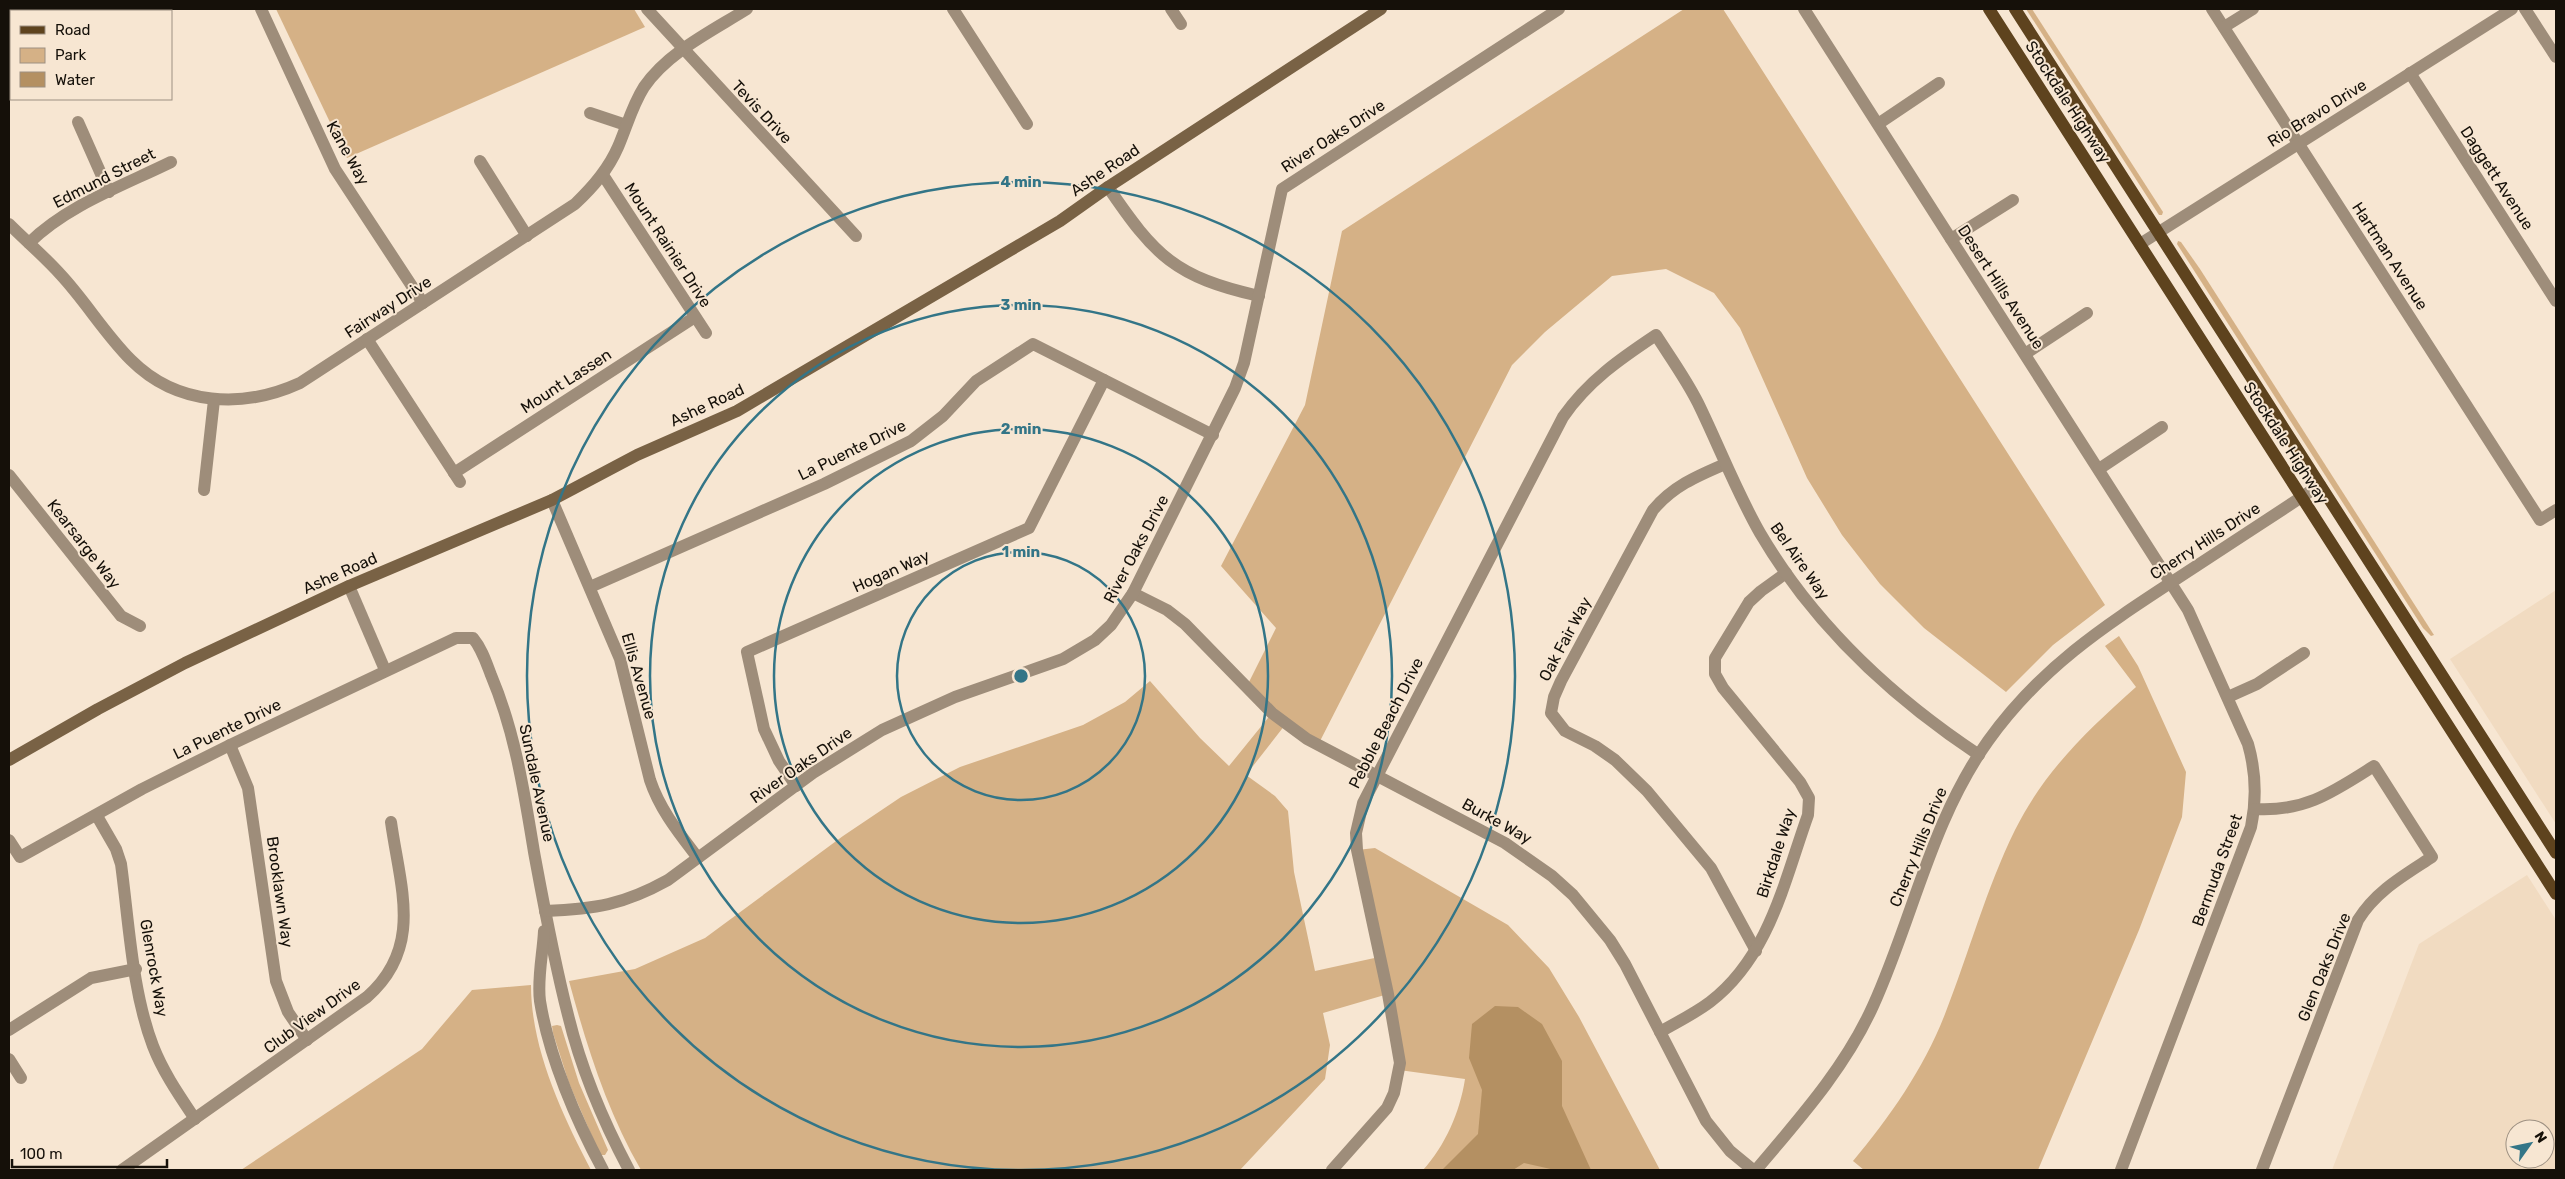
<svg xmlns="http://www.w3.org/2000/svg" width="2565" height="1179" font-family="Rubik,sans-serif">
	<rect width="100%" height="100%" fill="#f7e6d2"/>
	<g fill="#f1dbc1" fill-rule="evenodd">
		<polygon points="2556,590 2556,824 2450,659"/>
		<path d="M2527,875l29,45v250h-224l87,-226zM2515,1129h30v30h-30z"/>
	</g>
	<g fill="#d5b186">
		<polygon points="276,9 634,9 645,27 347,158"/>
		<path d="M1684,9h39l382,596 -52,40 -47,47 -82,-64 -44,-44 -38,-49 -35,-57 -67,-150 -26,-35 -48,-24 -54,7 -67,56 -33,33 -194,380 -33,-20 -39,50 29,21 13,15 6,61 21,99 64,-14 -22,-107 18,-2 133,77 41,43 30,49 81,153h-237c22,-24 37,-58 42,-91l-66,-9 -11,-76 -65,19 7,32 -5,34 -85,91h-599c-34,-59 -54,-123 -72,-189l66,-12 70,-31 138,-102 58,-39 59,-30 123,-42 42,-23 25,-21 50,57 29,28 43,-53 -26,-25 30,-60 -55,-62 84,-161 37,-174z"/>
		<polygon points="2026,9 2032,9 2163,212 2162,215 2159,215"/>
		<polygon points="2178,241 2181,242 2200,269 2434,635 2431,636 2423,628 2177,244"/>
		<path d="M2119,636l19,30 48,106 -4,45 -43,113 -101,240h-174l-11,-9c37,-44 71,-93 92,-147 24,-61 41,-125 70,-184 30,-60 72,-99 121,-143l-31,-41z"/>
		<path d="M531,985c0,64 31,129 60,185h-350l181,-121 50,-59z"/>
		<polygon points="557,1025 561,1026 579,1083 608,1150 605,1155 600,1155 569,1083 553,1033 552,1026"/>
	</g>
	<polygon fill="#b49062" points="1495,1006 1518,1007 1542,1024 1562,1061 1562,1106 1591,1170 1555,1170 1524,1163 1513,1170 1442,1170 1478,1134 1482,1090 1469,1058 1472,1024"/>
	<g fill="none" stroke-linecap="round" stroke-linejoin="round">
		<g stroke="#9e8d7a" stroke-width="12">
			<polyline points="261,9 335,169 423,303"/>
			<polyline points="647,9 856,236"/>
			<polyline points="953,9 1027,124"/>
			<polyline points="1171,9 1181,24"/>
			<path d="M1804,9l384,601 60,134c8,28 9,54 3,83l-130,343"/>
			<polyline points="2212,9 2540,520 2556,510"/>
			<polyline points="2525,9 2556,57"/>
			<polyline points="2224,27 2253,9"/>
			<polyline points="2410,73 2556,301"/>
			<polyline points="590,113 626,125"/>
			<polyline points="78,122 109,192"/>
			<polyline points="1878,124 1939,83"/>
			<polyline points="480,161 527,236"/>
			<polyline points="603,175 706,333"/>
			<path d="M1108,187c47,69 67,90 151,109"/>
			<path d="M9,224c17,17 36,33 52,51 25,27 44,59 70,85 46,46 112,49 169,23l275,-179c18,-17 33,-34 43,-57 9,-21 14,-41 26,-60 24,-35 68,-56 103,-78"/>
			<polyline points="1951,239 2013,200"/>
			<path d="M29,243c39,-38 93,-57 142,-81"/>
			<polyline points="2140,244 2512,9"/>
			<polyline points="367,339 460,482"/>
			<polyline points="2025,354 2087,313"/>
			<path d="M1725,464c-28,12 -52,22 -72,46l-92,171 -7,16 -3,16 14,18 30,15 20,14 32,31 64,77 45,83"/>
			<polyline points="2099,469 2162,427"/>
			<polyline points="454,473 695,317"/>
			<polyline points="9,475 121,616 140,626"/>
			<polyline points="204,490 214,400"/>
			<path d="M552,500l68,159 30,121c10,30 29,53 48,78"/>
			<polyline points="349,586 385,670"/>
			<polyline points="590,587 824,484 911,441 943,416 976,381 1033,344 1213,435"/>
			<polyline points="1133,593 1167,610 1185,624 1272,713 1307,739 1505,843 1552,876 1573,895 1610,940 1625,964 1706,1121 1730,1151 1753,1170"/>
			<polyline points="2228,697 2257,684 2304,653"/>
			<polyline points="230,745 248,788 276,981 288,1012 307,1040"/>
			<polyline points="796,786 779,761 764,729 747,652 1029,528 1104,380"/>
			<path d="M2255,809c50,3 78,-17 119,-43l58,91c-29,19 -56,34 -74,63l-96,250"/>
			<path d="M97,816l19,33 5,15c8,59 11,127 32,182 10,26 26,49 42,73"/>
			<path d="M9,840l11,17 122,-68 88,-44 226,-107h17c9,11 13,24 18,37 24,57 33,116 43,177 10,54 20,109 34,163 13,54 35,106 61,155"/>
			<path d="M545,911c50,-2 78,-6 123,-31l145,-107 69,-43 73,-33 108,-38 32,-19 16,-15 22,-32 102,-205 9,-25 38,-174 277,-180"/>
			<path d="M544,931c-1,22 -7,48 -4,70 9,56 36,119 63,169"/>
			<polyline points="9,1030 91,978 136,969"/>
			<path d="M1660,1032c17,-10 34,-18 50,-30 59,-45 74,-120 98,-187l1,-17 -9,-16 -77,-94 -8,-14v-16l34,-56 12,-11 25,-18"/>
			<polyline points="9,1059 21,1078"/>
			<path d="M122,1170l245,-173c57,-50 33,-110 24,-175"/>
			<path d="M1332,1170l55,-62 7,-15 6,-30 -12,-69 -31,-144 -1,-17 7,-30 200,-386c25,-36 57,-58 93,-82 14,22 30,44 42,68 21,43 38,88 62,130 54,92 130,163 219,222"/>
			<path d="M1756,1170c43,-51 89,-102 117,-164 40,-88 58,-185 115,-265 53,-74 115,-114 190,-163 47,-31 95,-62 142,-93"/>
		</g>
		<polyline stroke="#796245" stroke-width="12" points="9,760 98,709 185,663 349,586 552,500 637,455 737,411 1060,221 1108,187 1381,9"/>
		<g stroke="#5e431e" stroke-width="12">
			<polyline points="1989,9 2556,894"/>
			<polyline points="2015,9 2556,853"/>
		</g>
	</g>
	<g fill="none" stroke="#337587" stroke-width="2.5">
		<circle cx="1021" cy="676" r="124"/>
		<circle cx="1021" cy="676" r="247"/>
		<circle cx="1021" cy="676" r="371"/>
		<circle cx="1021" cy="676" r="494"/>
	</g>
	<g text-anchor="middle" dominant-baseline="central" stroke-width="4" stroke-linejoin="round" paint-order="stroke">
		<g font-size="16" fill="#151009" stroke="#f7e6d2">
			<text transform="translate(2068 102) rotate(57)">Stockdale Highway</text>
			<text transform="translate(762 112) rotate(47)">Tevis Drive</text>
			<text transform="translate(2317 113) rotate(-32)">Rio Bravo Drive</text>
			<text transform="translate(1333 136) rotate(-33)">River Oaks Drive</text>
			<text transform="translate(348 153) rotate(61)">Kane Way</text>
			<text transform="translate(1105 170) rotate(-34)">Ashe Road</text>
			<text transform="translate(104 178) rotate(-27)">Edmund Street</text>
			<text transform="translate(2497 178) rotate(57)">Daggett Avenue</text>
			<text transform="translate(668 245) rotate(57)">Mount Rainier Drive</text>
			<text transform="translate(2390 256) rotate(57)">Hartman Avenue</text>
			<text transform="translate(2001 287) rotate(57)">Desert Hills Avenue</text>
			<text transform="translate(388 307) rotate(-33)">Fairway Drive</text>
			<text transform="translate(566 381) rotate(-33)">Mount Lassen</text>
			<text transform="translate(707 405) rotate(-25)">Ashe Road</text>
			<text transform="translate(2286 443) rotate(57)">Stockdale Highway</text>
			<text transform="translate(852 450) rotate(-26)">La Puente Drive</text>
			<text transform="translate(2205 541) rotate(-33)">Cherry Hills Drive</text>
			<text transform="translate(84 544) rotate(52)">Kearsarge Way</text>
			<text transform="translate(1136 549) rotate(-62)">River Oaks Drive</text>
			<text transform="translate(1800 561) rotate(55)">Bel Aire Way</text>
			<text transform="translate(891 571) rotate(-24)">Hogan Way</text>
			<text transform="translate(340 573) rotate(-24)">Ashe Road</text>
			<text transform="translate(1565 639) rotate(-62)">Oak Fair Way</text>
			<text transform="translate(639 676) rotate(74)">Ellis Avenue</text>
			<text transform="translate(1386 723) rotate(-63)">Pebble Beach Drive</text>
			<text transform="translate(227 729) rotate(-26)">La Puente Drive</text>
			<text transform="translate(801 765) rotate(-35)">River Oaks Drive</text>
			<text transform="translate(537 783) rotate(78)">Sundale Avenue</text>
			<text transform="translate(1497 821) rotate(29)">Burke Way</text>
			<text transform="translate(1918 847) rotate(-68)">Cherry Hills Drive</text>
			<text transform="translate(1776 853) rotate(-72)">Birkdale Way</text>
			<text transform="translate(2217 870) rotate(-70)">Bermuda Street</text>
			<text transform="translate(280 892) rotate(82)">Brooklawn Way</text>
			<text transform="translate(2324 967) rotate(-68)">Glen Oaks Drive</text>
			<text transform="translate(154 968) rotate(80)">Glenrock Way</text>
			<text transform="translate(312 1016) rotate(-36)">Club View Drive</text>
		</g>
	</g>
	<circle cx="1021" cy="676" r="8" fill="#337587" stroke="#f7e6d2" stroke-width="2.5"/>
	<g font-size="15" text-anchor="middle" font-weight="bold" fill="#337587" stroke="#f7e6d2" stroke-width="4" stroke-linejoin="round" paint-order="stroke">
		<text x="1021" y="187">4 min</text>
		<text x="1021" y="310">3 min</text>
		<text x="1021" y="434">2 min</text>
		<text x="1021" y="557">1 min</text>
	</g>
	<rect width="2565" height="1179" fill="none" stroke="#151009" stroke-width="20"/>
	<rect x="10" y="10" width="162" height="90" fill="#f7e6d2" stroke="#9d9082"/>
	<rect x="20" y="26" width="25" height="8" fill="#5e431e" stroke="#9d9082"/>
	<text x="55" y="35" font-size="15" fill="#151009">Road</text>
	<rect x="20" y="48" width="25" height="15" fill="#d5b186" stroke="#9d9082"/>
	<text x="55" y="60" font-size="15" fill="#151009">Park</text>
	<rect x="20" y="72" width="25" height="15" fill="#b49062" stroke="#9d9082"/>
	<text x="55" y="85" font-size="15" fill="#151009">Water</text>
	<g transform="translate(2530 1144) rotate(57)"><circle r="24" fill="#f7e6d2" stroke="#9d9082"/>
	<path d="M0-4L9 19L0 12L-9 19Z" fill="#337587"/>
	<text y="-8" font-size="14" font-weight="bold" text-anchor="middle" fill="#151009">N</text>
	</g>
	<path d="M12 1159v8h155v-8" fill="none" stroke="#151009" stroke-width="2.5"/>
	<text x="20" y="1159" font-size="15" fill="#151009" stroke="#f7e6d2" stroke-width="4" paint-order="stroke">100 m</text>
</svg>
